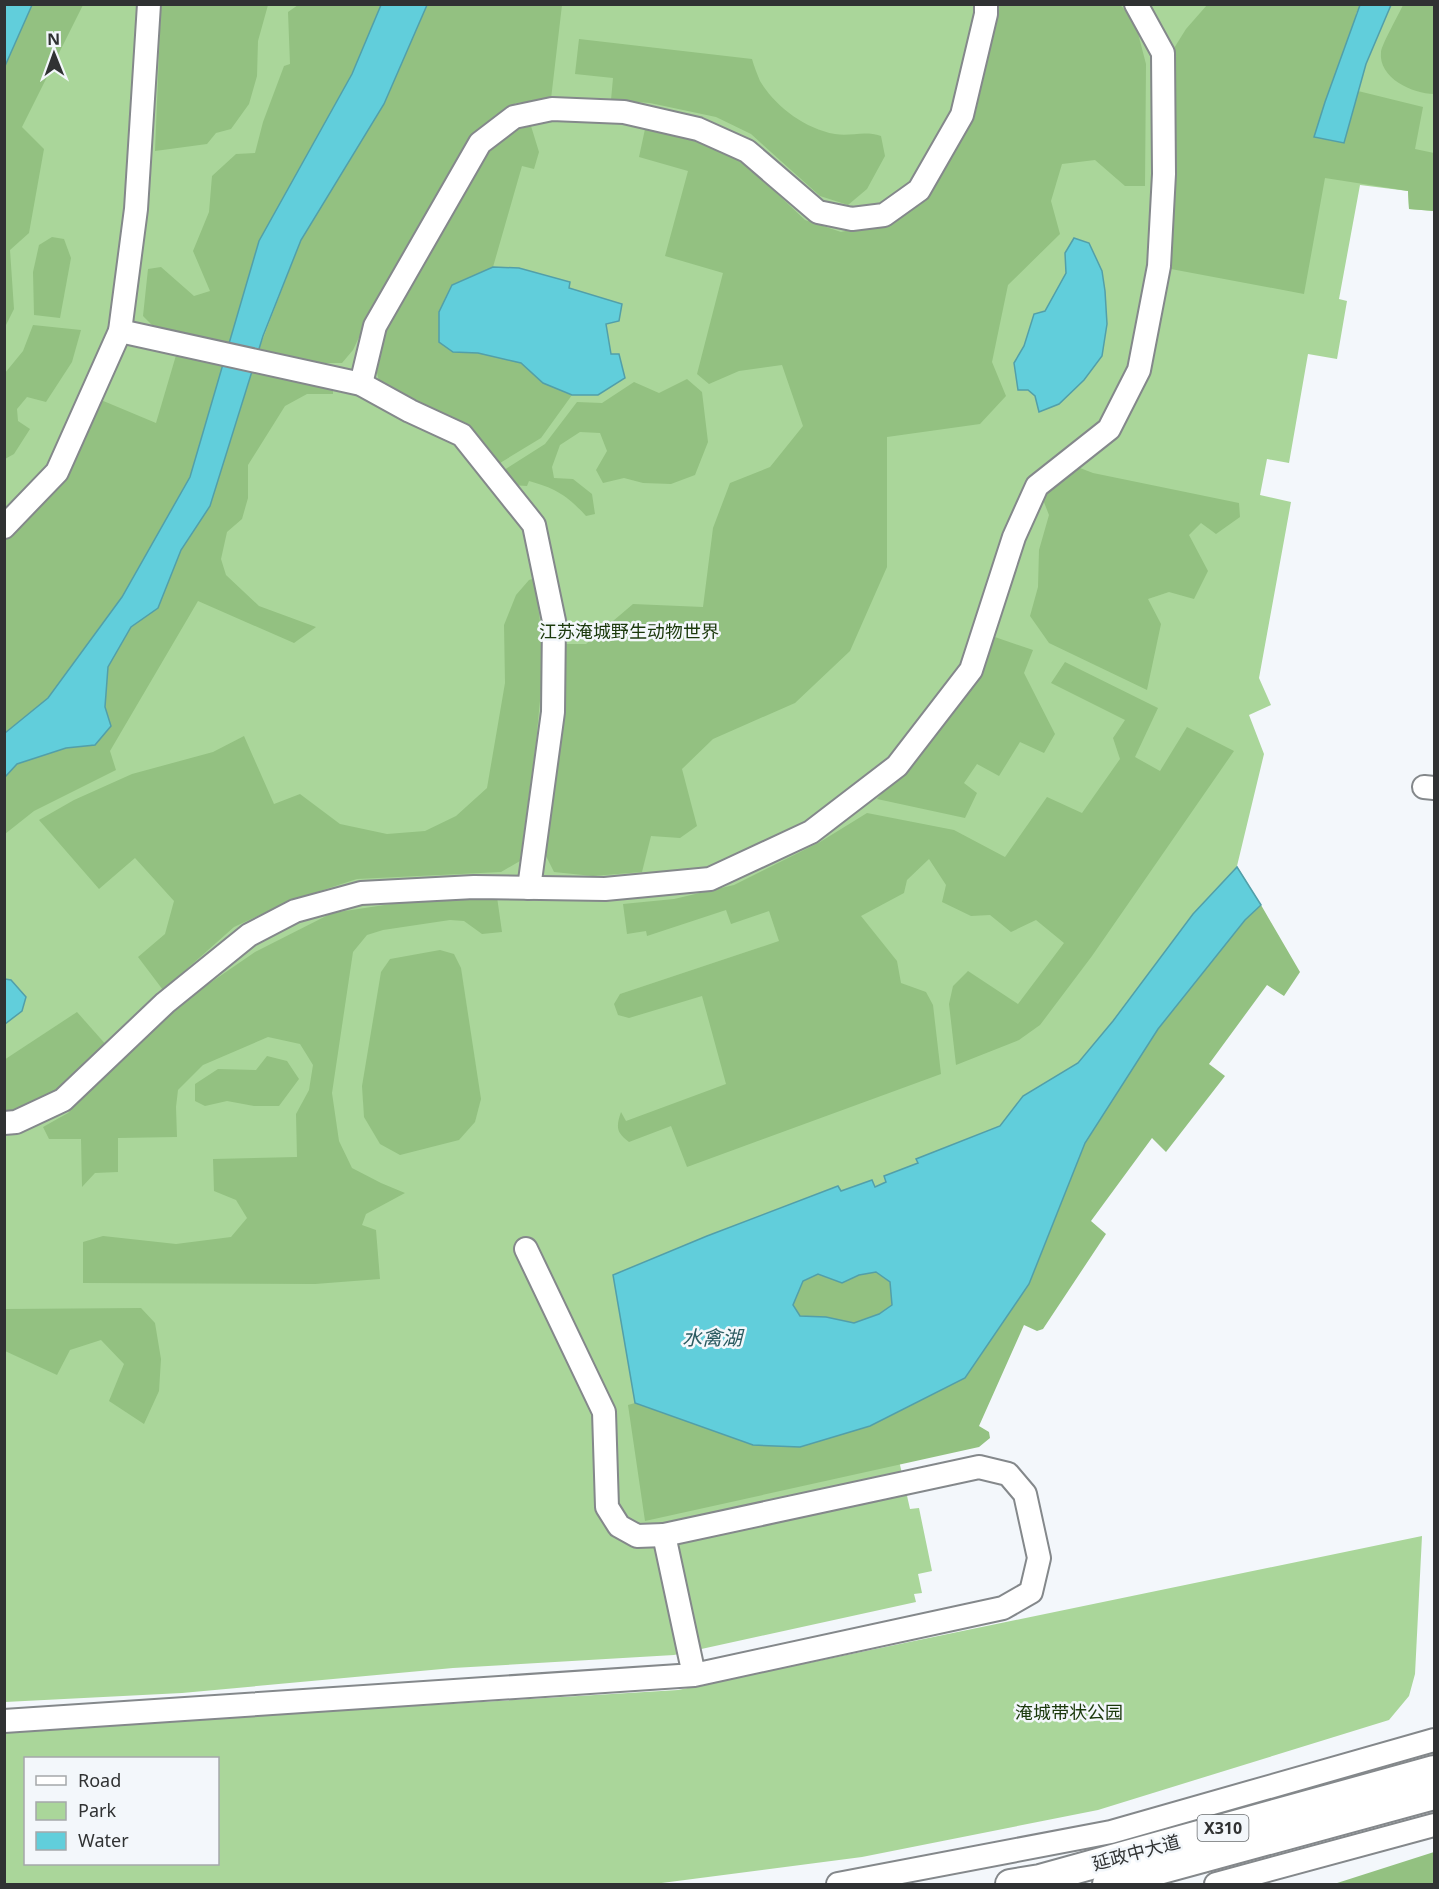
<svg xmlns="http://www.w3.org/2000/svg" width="1439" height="1889" font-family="'Noto Sans','Noto Sans SC',sans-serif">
	<rect width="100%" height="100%" fill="#f3f7fb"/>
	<g fill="#aad69a" fill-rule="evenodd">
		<polygon points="5,5 1360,5 1356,14 1366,64 1391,5 1434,5 1434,211 1409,209 1408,191 1360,185 1339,299 1347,301 1337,359 1308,354 1289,463 1267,459 1260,495 1291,502 1259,678 1271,705 1249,715 1264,754 1237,866 1261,905 1245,920 898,1456 910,1509 919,1508 932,1571 918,1574 922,1593 914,1594 916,1602 674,1655 453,1668 182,1693 5,1702"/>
		<path d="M1422,1536l-7,138 -6,22 -20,24 -291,90 -236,47 -208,27h-649v-153l673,-41zM26,1758h192v106h-192z"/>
	</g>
	<g fill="#93c181">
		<polygon points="32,5 83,5 22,127 44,149 29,233 10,250 14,309 5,327 5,66"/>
		<polygon points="161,5 268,5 258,41 257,76 249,104 231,129 216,133 207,144 155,151"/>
		<polygon points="298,5 381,5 352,74 259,241 229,345 152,325 143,316 148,269 161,267 194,296 210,291 193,251 209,212 212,176 236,154 255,153 263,122 284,66 290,64 288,12"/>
		<polygon points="427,5 562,5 551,99 516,103 496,115 471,138 369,316 353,350 342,363 323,363 259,349 301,240 384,104"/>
		<polygon points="997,5 1120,5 1134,18 1146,64 1145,186 1125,186 1095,160 1062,164 1051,201 1060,234 1008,285 992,362 1006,396 980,424 887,437 887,567 850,651 795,703 713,739 682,769 697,826 680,838 651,836 642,872 593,876 554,872 546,856 560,706 562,644 586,644 633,604 703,607 713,528 730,483 770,467 803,426 782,365 739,371 709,384 697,374 723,273 665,256 688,171 639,157 645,129 698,140 745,163 805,220 841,232 890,221 929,197 976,111 996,23"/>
		<polygon points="1207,5 1360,5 1356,14 1344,143 1358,91 1423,107 1415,149 1434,153 1434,211 1409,209 1408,191 1325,178 1304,294 1171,269 1173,202 1171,53 1186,29"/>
		<path d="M1403,5h31v89c-21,0 -56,-16 -53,-42 1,-8 18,-38 22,-47z"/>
		<path d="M579,39l173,20c2,7 5,15 8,22 16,26 44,47 75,53 16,3 28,-4 46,2l4,20 -18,33 -19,16 -28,-9 -69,-62 -35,-17 -66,-14 -39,-3 2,-22 -38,-4z"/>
		<polygon points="531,126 539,152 534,169 522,166 493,267 452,285 453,352 478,353 521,363 543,383 572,395 541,438 500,463 470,432 379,381 375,365 382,327 483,153 509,132"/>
		<polygon points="52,237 64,239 71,258 60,318 34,315 33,272 39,245"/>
		<polygon points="33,325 81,330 72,362 46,402 27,397 17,409 18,421 30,429 14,454 5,459 5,373 23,351"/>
		<polygon points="177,352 224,362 190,477 122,597 48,698 5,733 4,541 64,477 101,400 156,423"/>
		<polygon points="253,369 333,386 333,394 307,394 285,406 248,465 248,498 242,519 227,532 221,559 226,575 259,606 316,627 294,643 198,601 110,751 116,770 34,811 5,834 5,777 17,764 66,748 95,745 111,726 105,707 108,667 131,627 158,608 181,550 210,506"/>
		<path d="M687,379l15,13 6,50 -13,33 -24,9 -28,-1 -19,-5 -21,5 -7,-13 11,-19 -7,-18 -20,-1 -20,13 -8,22 2,11 19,1 19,15 3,20 -9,2c-18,-20 -31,-28 -57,-35l-2,5 -16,-1 -7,-15 41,-26 32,-42 25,1 32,-21 25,11z"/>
		<polygon points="1077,464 1080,468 1093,473 1239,503 1240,517 1216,534 1201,523 1189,535 1208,571 1194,599 1169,592 1148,599 1161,624 1147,690 1049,643 1030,616 1038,587 1039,550 1049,515 1040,492"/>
		<polygon points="535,578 544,658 536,743 520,861 501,872 357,879 292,900 234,927 163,990 138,957 165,934 174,901 135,858 99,889 39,820 74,800 132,774 213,752 244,736 274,804 300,794 340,824 387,834 425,831 456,816 487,788 505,683 504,625 516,595 529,580"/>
		<polygon points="989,635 1033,650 1024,673 1055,734 1044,753 1020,742 999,776 977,764 964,783 977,793 965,818 877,799 924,744"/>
		<path d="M1065,662l93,46 -23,49 25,14 27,-44 47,24 -142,205 -52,69 -21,15 -63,25 -7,-61 4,-18 15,-15 50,33 46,-61 -28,-23 -25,12 -21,-17 -19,1 -29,-14 4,-17 -17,-26 -22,21 -3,13 -43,23 36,45 4,22 25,9 7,13 8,69 -254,93 -16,-41 -42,16c-13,-10 -13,-15 -8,-30l5,9 100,-37 -24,-88 -73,22 -11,-3 -4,-11 6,-10 159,-53 -10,-30 -38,13 -5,-14 -79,26 -1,-5 -19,3 -4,-30 51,-5 60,-14 86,-43 47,-29 87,17 51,27 42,-60 35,16 38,-54 -7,-21 12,-18 -74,-37z"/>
		<polygon points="497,897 502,932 482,934 464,921 450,920 383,930 367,935 353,952 332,1093 339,1141 352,1168 381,1183 405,1193 366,1214 362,1225 376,1230 380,1279 315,1284 83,1283 83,1242 103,1236 176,1244 231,1237 247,1218 236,1200 214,1191 213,1159 297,1157 296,1114 309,1090 313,1065 300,1044 268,1037 203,1065 178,1090 176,1107 177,1137 118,1138 118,1172 95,1173 82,1187 81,1139 49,1139 43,1127 68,1113 110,1066 175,1007 255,952 332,913 417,900"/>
		<polygon points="1261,905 1300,972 1284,996 1267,985 1209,1064 1225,1076 1166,1152 1152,1138 1091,1221 1106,1234 1043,1329 1037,1331 1024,1325 979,1426 989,1432 990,1438 979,1447 645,1521 628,1405 635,1403 753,1445 870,1426 965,1378 1029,1284 1085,1143 1158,1029 1245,920"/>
		<polygon points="440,950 454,954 461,968 481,1099 475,1122 459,1140 400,1155 380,1144 364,1117 362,1086 381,972 390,959"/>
		<polygon points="77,1012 108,1047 62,1091 5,1115 4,1060"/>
		<polygon points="267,1056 287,1061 299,1079 279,1106 254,1106 227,1101 205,1106 195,1101 195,1084 218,1069 256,1070"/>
		<polygon points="876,1272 890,1282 892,1305 879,1314 854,1323 826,1317 800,1316 793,1305 803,1281 818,1274 842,1283 859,1275"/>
		<polygon points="141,1308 155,1323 161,1359 159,1391 144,1424 109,1401 124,1364 101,1340 70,1350 57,1375 5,1351 5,1309"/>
		<polygon points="1434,1852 1434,1884 1334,1884"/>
	</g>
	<g fill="#61cedb" stroke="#529fa9" stroke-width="1.5" fill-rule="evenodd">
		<polygon points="5,4 32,5 5,66 4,5"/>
		<polygon points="381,5 427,5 384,104 301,240 263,336 210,506 181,550 158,608 131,627 108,667 105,707 111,726 95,745 66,748 17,764 5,777 5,733 48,698 122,597 190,477 259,241 352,74"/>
		<polygon points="1360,5 1391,5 1366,64 1344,143 1314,137 1325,102"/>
		<polygon points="1074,238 1089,243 1102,271 1105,291 1107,324 1102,356 1084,380 1059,404 1039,412 1035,396 1028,390 1018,390 1014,363 1024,346 1034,314 1045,311 1066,273 1065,253"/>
		<polygon points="493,267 519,268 570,282 569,288 622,304 619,321 606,324 611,354 619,354 625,378 598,395 572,395 543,383 521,363 478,353 453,352 439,342 439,312 452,285"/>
		<path d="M1237,867l24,38 -16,15 -87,109 -73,114 -56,141 -64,94 -95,48 -70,21 -47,-2 -118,-42 -22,-128 94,-39 131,-50 3,5 31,-11 3,7 11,-5 -2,-6 34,-13 -2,-4 84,-33 23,-30 55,-33 35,-42 80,-107zM876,1272l14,10 2,23 -13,9 -25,9 -28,-6 -26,-1 -7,-11 10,-24 15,-7 24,9 17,-8z"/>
		<polygon points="5,979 11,980 26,997 22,1011 5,1024"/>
	</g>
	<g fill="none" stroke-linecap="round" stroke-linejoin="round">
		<defs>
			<g id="minor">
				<polyline points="120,331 361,384 410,411 462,435 534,525 554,621 553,712 529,888"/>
				<polyline points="361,384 375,326 480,143 514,117 552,109 624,112 698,129 747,151 818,212 852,219 884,215 919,190 962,115 986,14 986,4"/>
				<polyline points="4,527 57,472 120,331 136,209 149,4"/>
				<polyline points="1424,787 1434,788"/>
				<polyline points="4,1123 16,1122 63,1100 165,1003 249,935 295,911 361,893 474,887 605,889 710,879 811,832 897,766 971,670 1014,537 1037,486 1109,429 1139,370 1159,266 1164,174 1163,53 1136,4"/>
				<polyline points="526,1249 604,1412 607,1507 619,1526 637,1536 664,1535"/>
				<polyline points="4,1721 694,1675 1003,1608 1031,1592 1039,1558 1025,1494 1008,1474 979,1467 664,1535 694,1675"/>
				<polyline points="838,1884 1111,1832 1434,1740"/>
				<polyline points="1216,1884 1434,1825"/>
			</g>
			<g id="major">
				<polyline points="1010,1884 1040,1879 1434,1770"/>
				<polyline points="1107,1884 1434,1795"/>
			</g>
		</defs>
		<use href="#minor" stroke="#84888b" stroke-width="26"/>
		<use href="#major" stroke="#84888b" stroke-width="32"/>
		<use href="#minor" stroke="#fff" stroke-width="22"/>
		<use href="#major" stroke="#fff" stroke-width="28"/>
	</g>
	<g text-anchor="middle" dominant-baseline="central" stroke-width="5" stroke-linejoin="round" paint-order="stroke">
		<rect fill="#f3f7fb" stroke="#6a6d6f" stroke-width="1.5" x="1197.5" y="1815" width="51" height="26" rx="4.5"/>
		<g font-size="16" font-weight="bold" fill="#303233">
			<text x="1223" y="1828">X310</text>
		</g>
		<g font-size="18" fill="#1a380b" stroke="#f3f7fb">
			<text x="629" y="631">江苏淹城野生动物世界</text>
			<text x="1069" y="1712">淹城带状公园</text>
		</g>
		<g font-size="18" fill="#303233" stroke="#f3f7fb">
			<text transform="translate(1136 1852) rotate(-15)">延政中大道</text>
		</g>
		<g font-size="20" font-style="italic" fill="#2b5b61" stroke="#f3f7fb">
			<text x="712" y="1337">水禽湖</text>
		</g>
	</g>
	<rect width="1439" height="1889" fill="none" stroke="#303233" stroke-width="12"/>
	<rect x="24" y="1757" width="195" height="108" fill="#f3f7fb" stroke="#a5a8ab" stroke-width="1.5"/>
	<rect x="36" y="1776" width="30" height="9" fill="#ffffff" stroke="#a5a8ab" stroke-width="1.5"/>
	<text x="78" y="1787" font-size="18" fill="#303233">Road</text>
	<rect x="36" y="1802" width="30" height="18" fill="#aad69a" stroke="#a5a8ab" stroke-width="1.5"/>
	<text x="78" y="1817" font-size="18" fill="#303233">Park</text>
	<rect x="36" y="1832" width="30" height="18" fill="#61cedb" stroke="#a5a8ab" stroke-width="1.5"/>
	<text x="78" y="1847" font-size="18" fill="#303233">Water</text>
	<g transform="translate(54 54) rotate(359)" stroke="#f3f7fb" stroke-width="4.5" paint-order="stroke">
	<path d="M0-4.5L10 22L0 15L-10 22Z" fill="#303233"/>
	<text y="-9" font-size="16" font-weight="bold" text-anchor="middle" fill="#303233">N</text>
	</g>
</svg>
